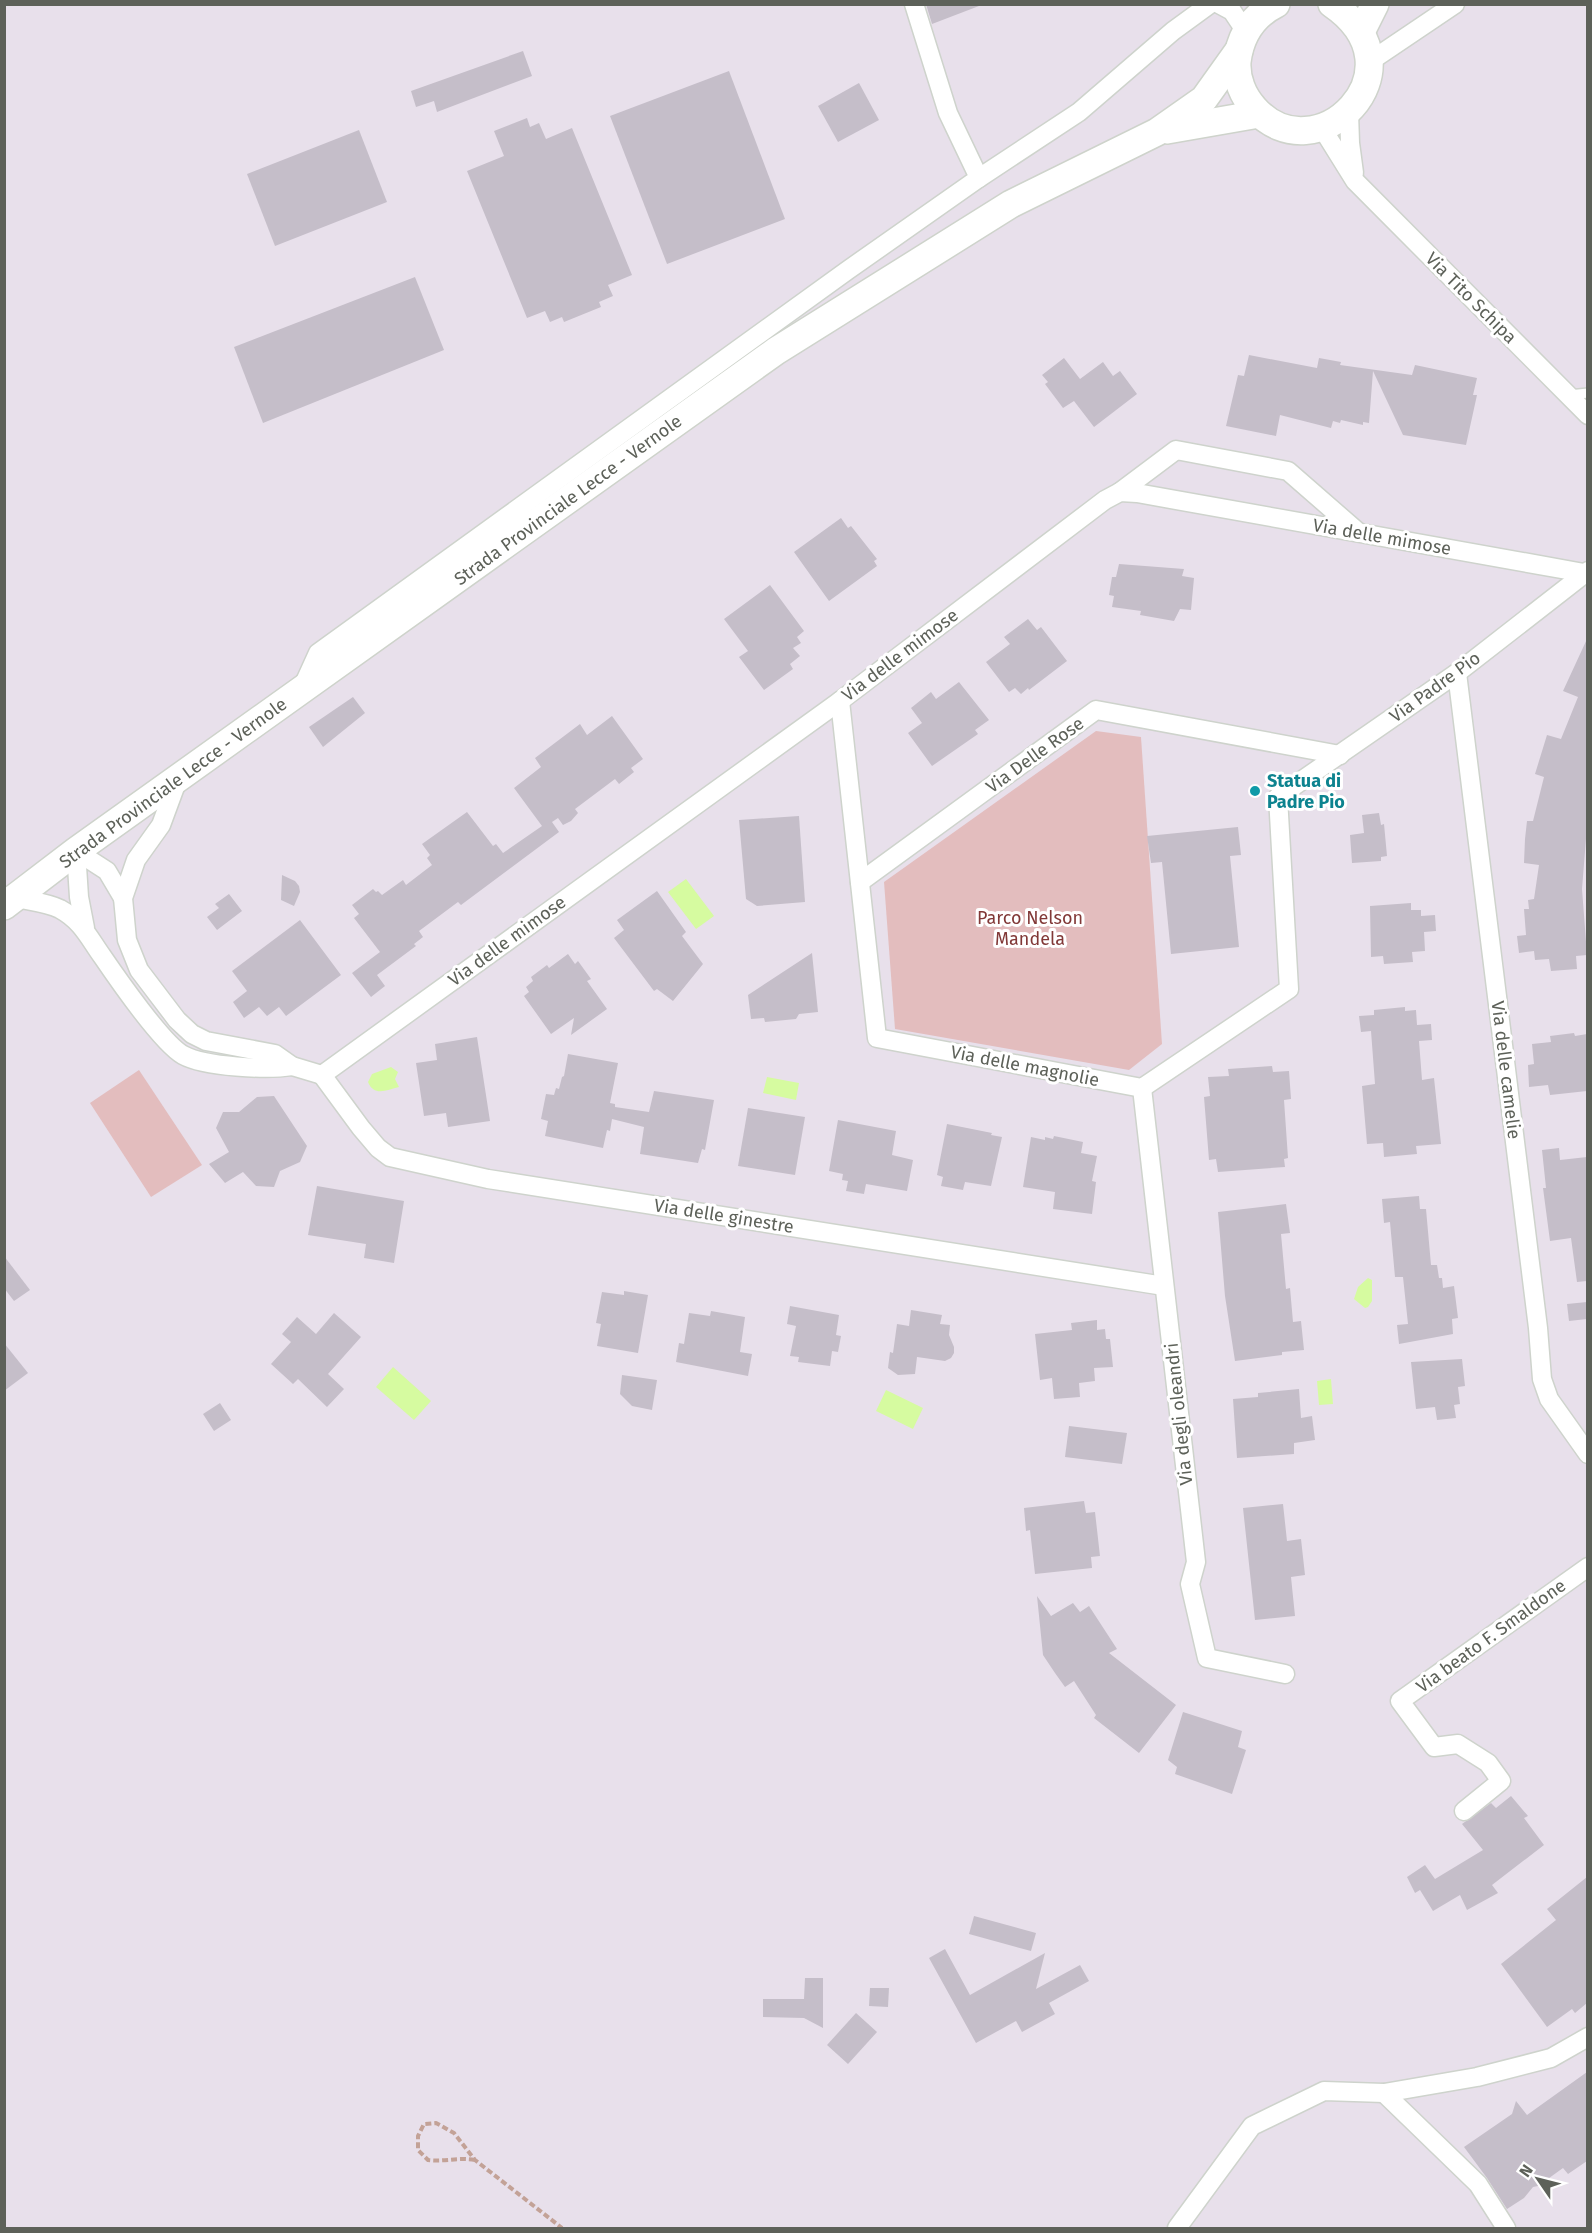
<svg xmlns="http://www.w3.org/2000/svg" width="1592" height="2233" font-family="'Fira Sans',sans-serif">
	<rect width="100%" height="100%" fill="#e8e0eb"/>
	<g fill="#e3bdbe">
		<polygon points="1096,731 1141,737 1162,1044 1129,1070 895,1029 884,882"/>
		<polygon points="139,1070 202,1165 151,1197 90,1103"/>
	</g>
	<g fill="#d6fba0">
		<polygon points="686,879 714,916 696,929 668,892"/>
		<path d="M391,1067l7,5 -3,7 4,8c-12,3 -25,10 -31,-5l4,-8z"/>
		<polygon points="767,1077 799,1083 796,1100 763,1093"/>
		<polygon points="1368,1278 1372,1280 1372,1301 1368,1307 1365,1308 1354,1299 1358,1287"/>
		<polygon points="393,1367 431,1401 414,1420 376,1387"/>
		<polygon points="1331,1379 1333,1404 1319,1405 1317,1381"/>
		<polygon points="886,1390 923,1408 913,1429 876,1411"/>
	</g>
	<g fill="#c5bec9">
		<polygon points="926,4 979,4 979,6 932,24"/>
		<polygon points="523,51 532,76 437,112 434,101 416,107 411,91"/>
		<polygon points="729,71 785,219 667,264 610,116"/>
		<polygon points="859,83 879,120 838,142 818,106"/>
		<polygon points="527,118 530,127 539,123 546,139 572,128 632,275 608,285 613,296 599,302 601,307 564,322 562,317 550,322 545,311 527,318 467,171 504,156 494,131"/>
		<polygon points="359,130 387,202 275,246 247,174"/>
		<polygon points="415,277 444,350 263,423 234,347"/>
		<polygon points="1249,355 1317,368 1319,358 1341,362 1340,365 1412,375 1415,365 1477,378 1473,395 1477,395 1466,445 1403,435 1373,371 1369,423 1363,422 1363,425 1341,420 1340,423 1333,421 1331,428 1280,415 1276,436 1226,426 1238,375 1244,376"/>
		<polygon points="1064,358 1080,379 1103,362 1113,376 1120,371 1137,394 1094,427 1074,401 1063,408 1045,384 1048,382 1042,375"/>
		<polygon points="841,518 848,528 851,526 877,559 874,561 877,566 829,601 794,552"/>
		<polygon points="1119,564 1184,569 1182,576 1194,578 1191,610 1180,609 1174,621 1140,615 1141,611 1112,607 1114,596 1109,595 1112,577 1116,577"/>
		<polygon points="770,585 804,631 797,637 801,643 793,648 800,656 790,664 793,669 764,690 739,657 748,651 724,619"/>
		<polygon points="1028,619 1037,630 1041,627 1067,661 1029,690 1028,688 1021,694 1015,688 1009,692 986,662 1010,644 1004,637"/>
		<polygon points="1587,639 1587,826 1582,889 1587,955 1576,956 1577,969 1551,971 1549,959 1535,960 1534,951 1519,953 1517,936 1526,935 1524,909 1529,909 1528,900 1534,899 1539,865 1524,863 1525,839 1527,821 1533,821 1544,777 1535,774 1547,735 1561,739 1578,697 1563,691"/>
		<polygon points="959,682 989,720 975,730 978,734 932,766 908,733 922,723 911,708 931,692 936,699"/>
		<polygon points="353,697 365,713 323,747 309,727"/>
		<polygon points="612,716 643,759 631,768 634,772 619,784 615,779 575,809 578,813 571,821 563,825 558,818 552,822 559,832 461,905 458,902 419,931 423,937 414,944 416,946 377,975 385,986 371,997 352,973 380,952 354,918 359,914 352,905 373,889 376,892 378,891 382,895 403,880 406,885 432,865 427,858 430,855 422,844 467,812 493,846 496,844 503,853 542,826 514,788 541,767 535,758 580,724 587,735"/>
		<polygon points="1379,813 1381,825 1384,824 1387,856 1381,857 1381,861 1352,863 1350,835 1364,833 1362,815"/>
		<polygon points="799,816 805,902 757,906 746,899 739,820"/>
		<polygon points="1238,827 1241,855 1230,856 1239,947 1171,954 1162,862 1151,863 1147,836"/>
		<polygon points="282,875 295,881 299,886 300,892 294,906 281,900"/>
		<polygon points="657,891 686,932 682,936 703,964 673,1001 657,989 654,991 614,938 624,930 617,920"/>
		<polygon points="229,894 242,911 217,930 207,917 219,908 215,904"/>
		<polygon points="1411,903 1411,910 1421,910 1421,916 1435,915 1436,931 1424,932 1425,951 1412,952 1413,962 1384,964 1383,956 1371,957 1370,906"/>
		<polygon points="300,920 341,975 286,1016 279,1007 267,1016 259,1007 244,1018 233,1002 247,991 232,971"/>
		<polygon points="812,953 818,1012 799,1014 796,1019 765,1022 764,1018 751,1019 748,995"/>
		<polygon points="568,954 575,964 578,961 591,979 587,981 607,1009 571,1035 574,1018 551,1034 524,996 529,992 526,987 533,981 531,977 547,965 549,968"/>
		<polygon points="1405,1007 1405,1011 1416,1010 1417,1025 1431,1024 1432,1040 1419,1041 1422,1080 1434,1078 1441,1144 1416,1146 1417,1154 1384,1157 1383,1143 1367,1144 1362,1086 1375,1084 1371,1031 1361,1032 1359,1016 1374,1015 1374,1010"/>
		<polygon points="1574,1033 1575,1036 1587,1034 1587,1091 1550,1095 1548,1085 1529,1087 1528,1065 1534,1064 1532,1044 1551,1042 1550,1036"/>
		<polygon points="477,1037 490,1121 448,1127 446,1113 424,1116 416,1063 437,1060 435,1044"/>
		<polygon points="568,1054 618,1063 610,1103 615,1104 615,1107 649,1112 654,1091 714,1100 705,1150 702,1149 698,1163 640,1154 644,1127 612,1119 610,1131 607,1130 603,1148 545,1136 548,1121 541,1119 546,1094 554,1095 556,1088 559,1089 562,1077 564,1076"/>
		<polygon points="1272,1066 1273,1072 1289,1071 1291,1099 1284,1100 1288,1158 1284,1159 1285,1167 1218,1172 1216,1159 1209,1160 1204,1097 1210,1096 1208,1077 1229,1076 1228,1069"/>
		<polygon points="274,1096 307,1146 300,1162 280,1171 274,1187 256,1186 243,1172 225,1183 209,1164 229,1152 216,1128 223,1112 239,1112 257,1097"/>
		<polygon points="748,1108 805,1117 795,1175 738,1166"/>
		<polygon points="838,1120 896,1131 892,1155 913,1160 907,1191 866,1184 864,1194 846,1191 848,1181 842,1180 843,1174 829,1171"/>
		<polygon points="947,1124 992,1133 991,1135 1002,1137 991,1186 965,1182 963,1190 941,1186 943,1177 937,1175"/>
		<polygon points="1054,1136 1083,1142 1081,1153 1097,1156 1092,1181 1096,1182 1092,1214 1053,1209 1055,1192 1023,1187 1031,1137 1045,1140 1045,1137 1053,1139"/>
		<polygon points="1559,1148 1560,1160 1587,1157 1587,1281 1577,1282 1571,1238 1550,1241 1543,1188 1546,1188 1542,1150"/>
		<polygon points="317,1186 404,1201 394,1263 364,1258 366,1244 308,1235"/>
		<polygon points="1419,1196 1420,1209 1426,1209 1431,1265 1437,1265 1439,1278 1442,1278 1443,1288 1454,1286 1458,1318 1452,1319 1453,1334 1399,1344 1397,1325 1408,1324 1403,1277 1395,1277 1390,1222 1384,1223 1382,1199"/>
		<polygon points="1286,1204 1290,1233 1281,1234 1286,1289 1290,1288 1293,1322 1301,1321 1304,1350 1282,1352 1282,1355 1235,1361 1225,1296 1218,1212"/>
		<polygon points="4,1256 30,1290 14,1301 4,1288"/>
		<polygon points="624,1291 648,1295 638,1353 597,1346 601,1324 596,1323 602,1292 624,1295"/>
		<polygon points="1587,1302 1587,1319 1569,1321 1567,1304"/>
		<polygon points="790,1306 839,1315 836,1335 841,1336 838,1352 832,1351 830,1366 798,1362 799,1357 790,1356 796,1326 787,1324"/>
		<polygon points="911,1310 942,1315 940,1324 950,1325 949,1335 954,1347 954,1353 951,1358 945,1361 917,1357 915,1374 898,1375 888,1368 890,1352 893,1353 897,1324 909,1326"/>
		<polygon points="711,1311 745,1317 740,1352 752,1354 748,1376 676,1362 679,1343 684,1344 689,1313 710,1316"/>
		<polygon points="334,1313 361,1337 328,1374 344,1389 327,1407 298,1379 293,1384 271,1364 291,1342 282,1334 297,1317 316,1334"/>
		<polygon points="1097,1320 1097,1330 1105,1329 1106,1339 1110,1339 1113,1367 1094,1368 1095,1381 1079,1383 1080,1397 1054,1399 1052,1378 1040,1380 1035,1334 1072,1330 1071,1323"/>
		<polygon points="4,1343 28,1373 4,1391"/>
		<polygon points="1462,1359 1465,1386 1458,1387 1460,1404 1454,1405 1456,1418 1437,1420 1435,1407 1416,1409 1411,1362"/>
		<polygon points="622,1375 657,1380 652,1410 632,1406 620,1394"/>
		<polygon points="1299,1389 1301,1418 1312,1416 1315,1440 1294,1443 1294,1454 1237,1458 1233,1399 1258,1397 1258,1393"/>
		<polygon points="220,1403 231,1420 214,1431 203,1414"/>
		<polygon points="1069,1426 1127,1433 1122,1464 1065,1457"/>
		<polygon points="1084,1501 1086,1513 1095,1512 1100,1556 1091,1557 1092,1568 1035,1574 1030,1530 1026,1531 1024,1508"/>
		<polygon points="1283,1504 1287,1541 1301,1539 1305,1575 1291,1577 1295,1616 1255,1620 1243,1508"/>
		<polygon points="1037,1596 1051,1616 1073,1603 1080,1612 1089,1606 1117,1649 1109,1653 1176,1705 1139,1753 1094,1718 1096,1715 1074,1681 1065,1687 1055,1673 1043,1655"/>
		<polygon points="1183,1712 1242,1731 1238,1747 1246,1750 1232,1794 1175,1774 1177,1767 1168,1760"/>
		<polygon points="1511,1796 1528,1816 1524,1818 1544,1845 1492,1885 1498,1893 1467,1910 1460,1895 1433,1911 1420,1890 1415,1893 1407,1877 1425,1865 1435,1879 1483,1850 1462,1824 1491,1803 1496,1808"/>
		<polygon points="1587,1877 1587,2003 1575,2013 1572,2009 1547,2027 1501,1964 1556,1920 1547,1909"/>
		<polygon points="974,1916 1036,1933 1031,1951 969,1934"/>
		<polygon points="945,1949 970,1995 1045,1953 1036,1989 1080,1965 1089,1981 1049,2003 1055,2014 1022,2032 1016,2021 976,2043 929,1958"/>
		<polygon points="805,1978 823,1978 823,2028 804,2018 763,2017 763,1999 804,1999"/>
		<polygon points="870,1988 889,1988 888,2007 869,2006"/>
		<polygon points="856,2013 877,2032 848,2064 827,2045"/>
		<polygon points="1587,2072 1587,2161 1568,2174 1563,2168 1538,2186 1533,2187 1524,2198 1507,2209 1487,2178 1464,2147 1512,2114 1516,2101 1527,2115"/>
	</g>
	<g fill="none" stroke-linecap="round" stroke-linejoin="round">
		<defs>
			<polyline id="service" points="1569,395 1588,393"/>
			<g id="minor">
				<polyline points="1219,4 1232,11 1246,32"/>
				<polyline points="1369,62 1455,4"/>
				<polyline points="1349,112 1350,143 1354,173"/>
				<polyline points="1322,128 1355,181 1588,415"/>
				<polyline points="979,178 1079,112 1173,31 1210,4"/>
				<polyline points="1120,492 1176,450 1288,471 1358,532"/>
				<polyline points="1457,673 1538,1328 1542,1379 1549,1399 1588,1454"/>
				<polyline points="303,686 318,653 848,270 979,178 948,113 914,4"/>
				<polyline points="840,701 877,1038 1142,1088 1289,989 1278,797 1457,673 1588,571"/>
				<polyline points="178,779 161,825 136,860 123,898 127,940 139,970 177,1020 192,1034 206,1041 275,1054 292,1066 322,1075"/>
				<polyline points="76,851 79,897 85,928"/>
				<polyline points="76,851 107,871 123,898"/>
				<polyline points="860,882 1096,710 1340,755"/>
				<path d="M16,898c14,3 32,5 44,11 22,12 29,29 42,47 15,22 61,88 81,99 22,12 84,15 109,11"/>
				<polyline points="322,1075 840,701 1105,500 1120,492 1137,493 1584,573"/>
				<polyline points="322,1075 361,1128 378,1148 390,1157 488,1179 1164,1286"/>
				<polyline points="1142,1088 1196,1562 1190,1584 1207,1658 1285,1674"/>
				<polyline points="1464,1811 1501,1781 1488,1763 1458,1744 1434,1747 1400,1701 1588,1567"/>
				<polyline points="1384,2093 1478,2184 1506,2228"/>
				<polyline points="1177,2228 1252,2126 1324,2091 1384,2093 1477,2077 1551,2058 1588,2037"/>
			</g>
			<g id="secondary">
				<path d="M1276,4c-24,12 -36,33 -39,58 -1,17 6,34 17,46 61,70 174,-38 78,-104"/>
				<polyline points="1361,32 1375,4"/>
				<polyline points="1167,130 1259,114"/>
				<polyline points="4,906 76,851 776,351 1011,204 1157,132 1204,99 1239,50"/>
			</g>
		</defs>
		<use href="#service" stroke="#ced3cc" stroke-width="12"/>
		<use href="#minor" stroke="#ced3cc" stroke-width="21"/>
		<use href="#secondary" stroke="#ced3cb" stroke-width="30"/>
		<path stroke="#c3a297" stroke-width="4" stroke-dasharray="6 3" stroke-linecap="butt" d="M475,2160c-17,-3 -30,2 -47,0l-10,-10v-14l6,-12 12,-1 18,10 21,27 87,68"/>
		<use href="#service" stroke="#fff" stroke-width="9"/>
		<use href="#minor" stroke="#fff" stroke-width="18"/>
		<use href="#secondary" stroke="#fff" stroke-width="27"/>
	</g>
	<circle fill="#0f9aa8" stroke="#fff" stroke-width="2" cx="1255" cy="791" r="6"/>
	<g text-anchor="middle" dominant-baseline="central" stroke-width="6" stroke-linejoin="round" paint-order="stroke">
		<g font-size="18" fill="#5d6159" stroke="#fff">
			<text transform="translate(1471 298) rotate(45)">Via Tito Schipa</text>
			<text transform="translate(568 500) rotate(-36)">Strada Provinciale Lecce - Vernole</text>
			<text transform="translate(1382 537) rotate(10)">Via delle mimose</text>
			<text transform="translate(900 655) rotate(-37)">Via delle mimose</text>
			<text transform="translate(1435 687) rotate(-36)">Via Padre Pio</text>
			<text transform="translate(1035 755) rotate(-36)">Via Delle Rose</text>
			<text transform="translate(173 783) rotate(-36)">Strada Provinciale Lecce - Vernole</text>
			<text transform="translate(507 941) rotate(-36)">Via delle mimose</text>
			<text transform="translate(1025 1066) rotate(11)">Via delle magnolie</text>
			<text transform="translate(1506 1070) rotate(83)">Via delle camelie</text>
			<text transform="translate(724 1216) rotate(9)">Via delle ginestre</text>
			<text transform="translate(1179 1414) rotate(-96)">Via degli oleandri</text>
			<text transform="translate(1491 1636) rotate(-36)">Via beato F. Smaldone</text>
		</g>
		<g font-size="18" font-weight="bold" fill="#0d838f" stroke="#fff" text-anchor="start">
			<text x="1267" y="781">Statua di<tspan x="1267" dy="21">Padre Pio</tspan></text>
		</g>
		<g font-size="18" fill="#813837" stroke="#fff">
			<text x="1030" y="918">Parco Nelson<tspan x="1030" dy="21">Mandela</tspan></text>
		</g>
	</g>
	<rect width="1592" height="2233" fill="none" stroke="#5d6159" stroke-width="12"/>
	<g transform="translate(1538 2179) rotate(305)" stroke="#ffffff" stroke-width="4.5" paint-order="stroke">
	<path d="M0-4.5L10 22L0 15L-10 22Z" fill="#5d6159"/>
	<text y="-9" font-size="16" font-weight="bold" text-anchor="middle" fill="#5d6159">N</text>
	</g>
</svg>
